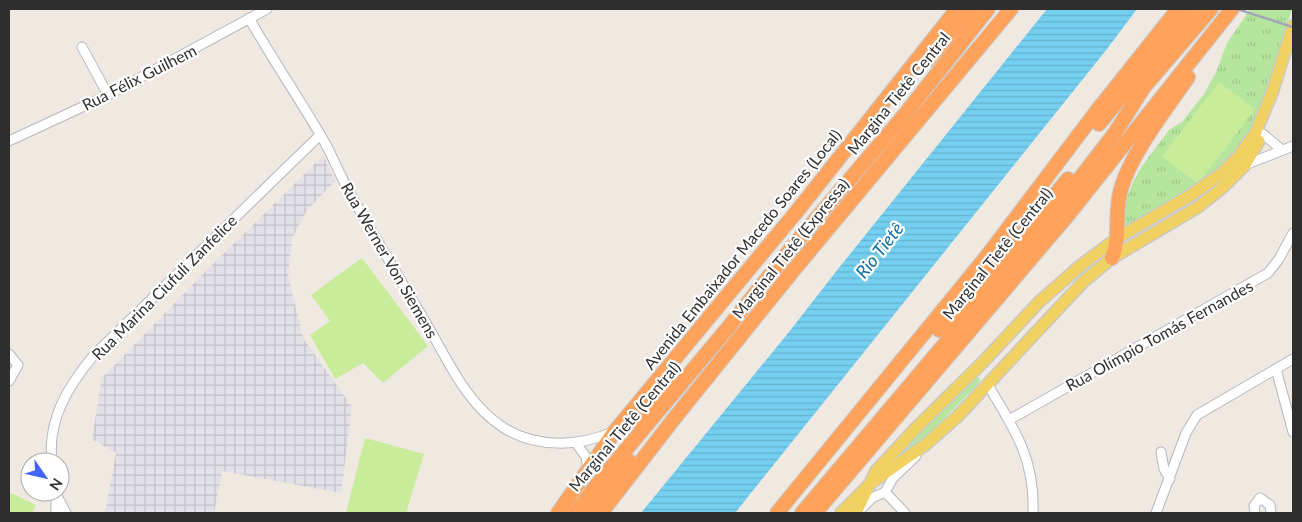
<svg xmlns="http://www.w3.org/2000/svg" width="1302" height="522" font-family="Lato,sans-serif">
	<defs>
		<pattern id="industrial-grid" width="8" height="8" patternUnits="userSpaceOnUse" patternTransform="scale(1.25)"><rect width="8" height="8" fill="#e3e1e8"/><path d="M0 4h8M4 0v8" fill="none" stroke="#c3c1c7"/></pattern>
		<pattern id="park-tufts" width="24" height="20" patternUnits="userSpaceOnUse" patternTransform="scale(1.25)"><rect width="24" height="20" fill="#b6e59e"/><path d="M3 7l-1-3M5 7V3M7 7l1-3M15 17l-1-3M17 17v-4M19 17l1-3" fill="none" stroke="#9dc588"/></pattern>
		<pattern id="water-rules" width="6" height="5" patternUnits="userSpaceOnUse" patternTransform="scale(1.25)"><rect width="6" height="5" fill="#75cff0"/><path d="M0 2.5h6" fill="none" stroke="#66b2ce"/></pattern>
	</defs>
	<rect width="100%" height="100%" fill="#efe9e1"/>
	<polygon fill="url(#industrial-grid)" points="323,156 335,181 307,210 292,239 288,275 303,338 352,407 341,493 222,471 214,513 105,513 116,453 92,439 102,378 203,274"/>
	<g fill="url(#park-tufts)">
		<polygon points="1250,9 1292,9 1255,126 1239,150 1208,179 1125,227 1121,224 1127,198 1133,182 1142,166 1169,130 1182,122 1204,94 1216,72 1227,43"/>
		<polygon points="977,376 980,379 979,383 935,428 890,465 896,454"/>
	</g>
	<g fill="#c9ec9a">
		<polygon points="1219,82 1255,109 1198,184 1162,156"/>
		<polygon points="362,258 428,346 383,383 363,363 335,379 310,335 330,321 311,295"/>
		<polygon points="365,438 424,454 406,513 346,513"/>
		<polygon points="9,492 36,505 32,513 9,513"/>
	</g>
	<polygon fill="url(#water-rules)" points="1047,9 1137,9 1107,49 735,513 641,513 789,332 838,269"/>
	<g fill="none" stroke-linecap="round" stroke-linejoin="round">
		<defs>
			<g id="minor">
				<path d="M249,18c24,42 51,82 75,123 10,18 17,37 27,54 24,43 50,85 75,128 22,37 40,81 78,105 33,20 74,19 109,4"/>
				<polyline points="82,47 108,95"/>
				<polyline points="1263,134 1282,150"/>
				<polyline points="9,141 108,95 267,9"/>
				<polyline points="1245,165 1293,146"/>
				<polyline points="9,354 18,365 9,381"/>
				<polyline points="1276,369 1293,432"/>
				<path d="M988,385c27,45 47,74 45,128"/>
				<polyline points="1009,420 1268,273 1279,259 1293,233"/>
				<polyline points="576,443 586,457 588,469"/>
				<polyline points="1161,452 1164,469 1170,479"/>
				<path d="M52,462c-5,-42 16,-76 42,-107l226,-220"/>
				<polyline points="885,492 905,513"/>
				<polyline points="56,494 66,513"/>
				<polyline points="860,510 872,498 885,492 893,478 916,456"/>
				<polyline points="56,513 56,497"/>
				<polyline points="1156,513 1186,433 1197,415 1293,359"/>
				<polyline points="1255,513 1254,506 1260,498 1270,505 1271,513"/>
			</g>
			<g id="major">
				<polyline points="841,513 871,483 925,445 958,416 1084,281 1112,258 1198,207 1222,188 1245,165 1259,141"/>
				<polyline points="856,513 876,471 916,428 983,362 1039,302 1080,266 1116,239 1191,195 1222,173 1238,157 1255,134 1272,93 1293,26"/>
			</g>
			<g id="highway">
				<polyline points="928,60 971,9"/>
				<polyline points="1099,124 1193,9"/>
				<path d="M1112,258c9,-21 2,-47 9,-69 10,-36 46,-81 67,-112"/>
				<polyline points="939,330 1018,240 1068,179"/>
				<polyline points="638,421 668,380"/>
				<polyline points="558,513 615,431 798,210 957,9"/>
				<polyline points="575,513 603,477 727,329 793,246 902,118 988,9"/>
				<polyline points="590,513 628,460"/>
				<polyline points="601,513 673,420 792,272 1011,9"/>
				<polyline points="777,513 987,256 1096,112 1178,9"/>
				<polyline points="802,513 1030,243 1115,133 1144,87 1211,9"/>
				<polyline points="815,513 1068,215 1232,9"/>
			</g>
		</defs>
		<use href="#minor" stroke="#b4b7c1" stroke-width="11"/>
		<use href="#major" stroke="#c9c9c9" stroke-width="14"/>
		<use href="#highway" stroke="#c9c9c9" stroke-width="16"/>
		<use href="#minor" stroke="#fff" stroke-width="9"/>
		<use href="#major" stroke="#f2d163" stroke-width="11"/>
		<use href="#highway" stroke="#ffa35c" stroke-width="14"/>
		<polyline stroke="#a3a6b8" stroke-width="2.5" points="1237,9 1293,27"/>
	</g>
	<g text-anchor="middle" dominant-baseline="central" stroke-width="4.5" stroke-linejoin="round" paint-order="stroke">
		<g font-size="16" fill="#2e2e2e" stroke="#fff">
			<text transform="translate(139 77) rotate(-27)">Rua Félix Guilhem</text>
			<text transform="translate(898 93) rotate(-51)">Margina Tietê Central</text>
			<text transform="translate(790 248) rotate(-51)">Marginal Tietê (Expressa)</text>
			<text transform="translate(742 249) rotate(-51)">Avenida Embaixador Macedo Soares (Local)</text>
			<text transform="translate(997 253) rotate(-51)">Marginal Tietê (Central)</text>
			<text transform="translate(390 260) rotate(60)">Rua Werner Von Siemens</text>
			<text transform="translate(164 287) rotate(-45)">Rua Marina Ciufuli Zanfelice</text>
			<text transform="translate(1159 335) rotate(-29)">Rua Olímpio Tomás Fernandes</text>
			<text transform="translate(624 426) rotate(-50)">Marginal Tietê (Central)</text>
		</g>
		<g font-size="18" font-style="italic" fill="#0d6fa3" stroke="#fff">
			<text transform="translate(879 250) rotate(-52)">Rio Tietê</text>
		</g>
	</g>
	<rect width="1302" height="522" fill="none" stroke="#2e2e2e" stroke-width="20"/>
	<g transform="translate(45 477) rotate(124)"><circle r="24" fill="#ffffff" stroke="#ababab"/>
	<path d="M0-4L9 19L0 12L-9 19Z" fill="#4264fb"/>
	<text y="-8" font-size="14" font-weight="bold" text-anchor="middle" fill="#2e2e2e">N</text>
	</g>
</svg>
